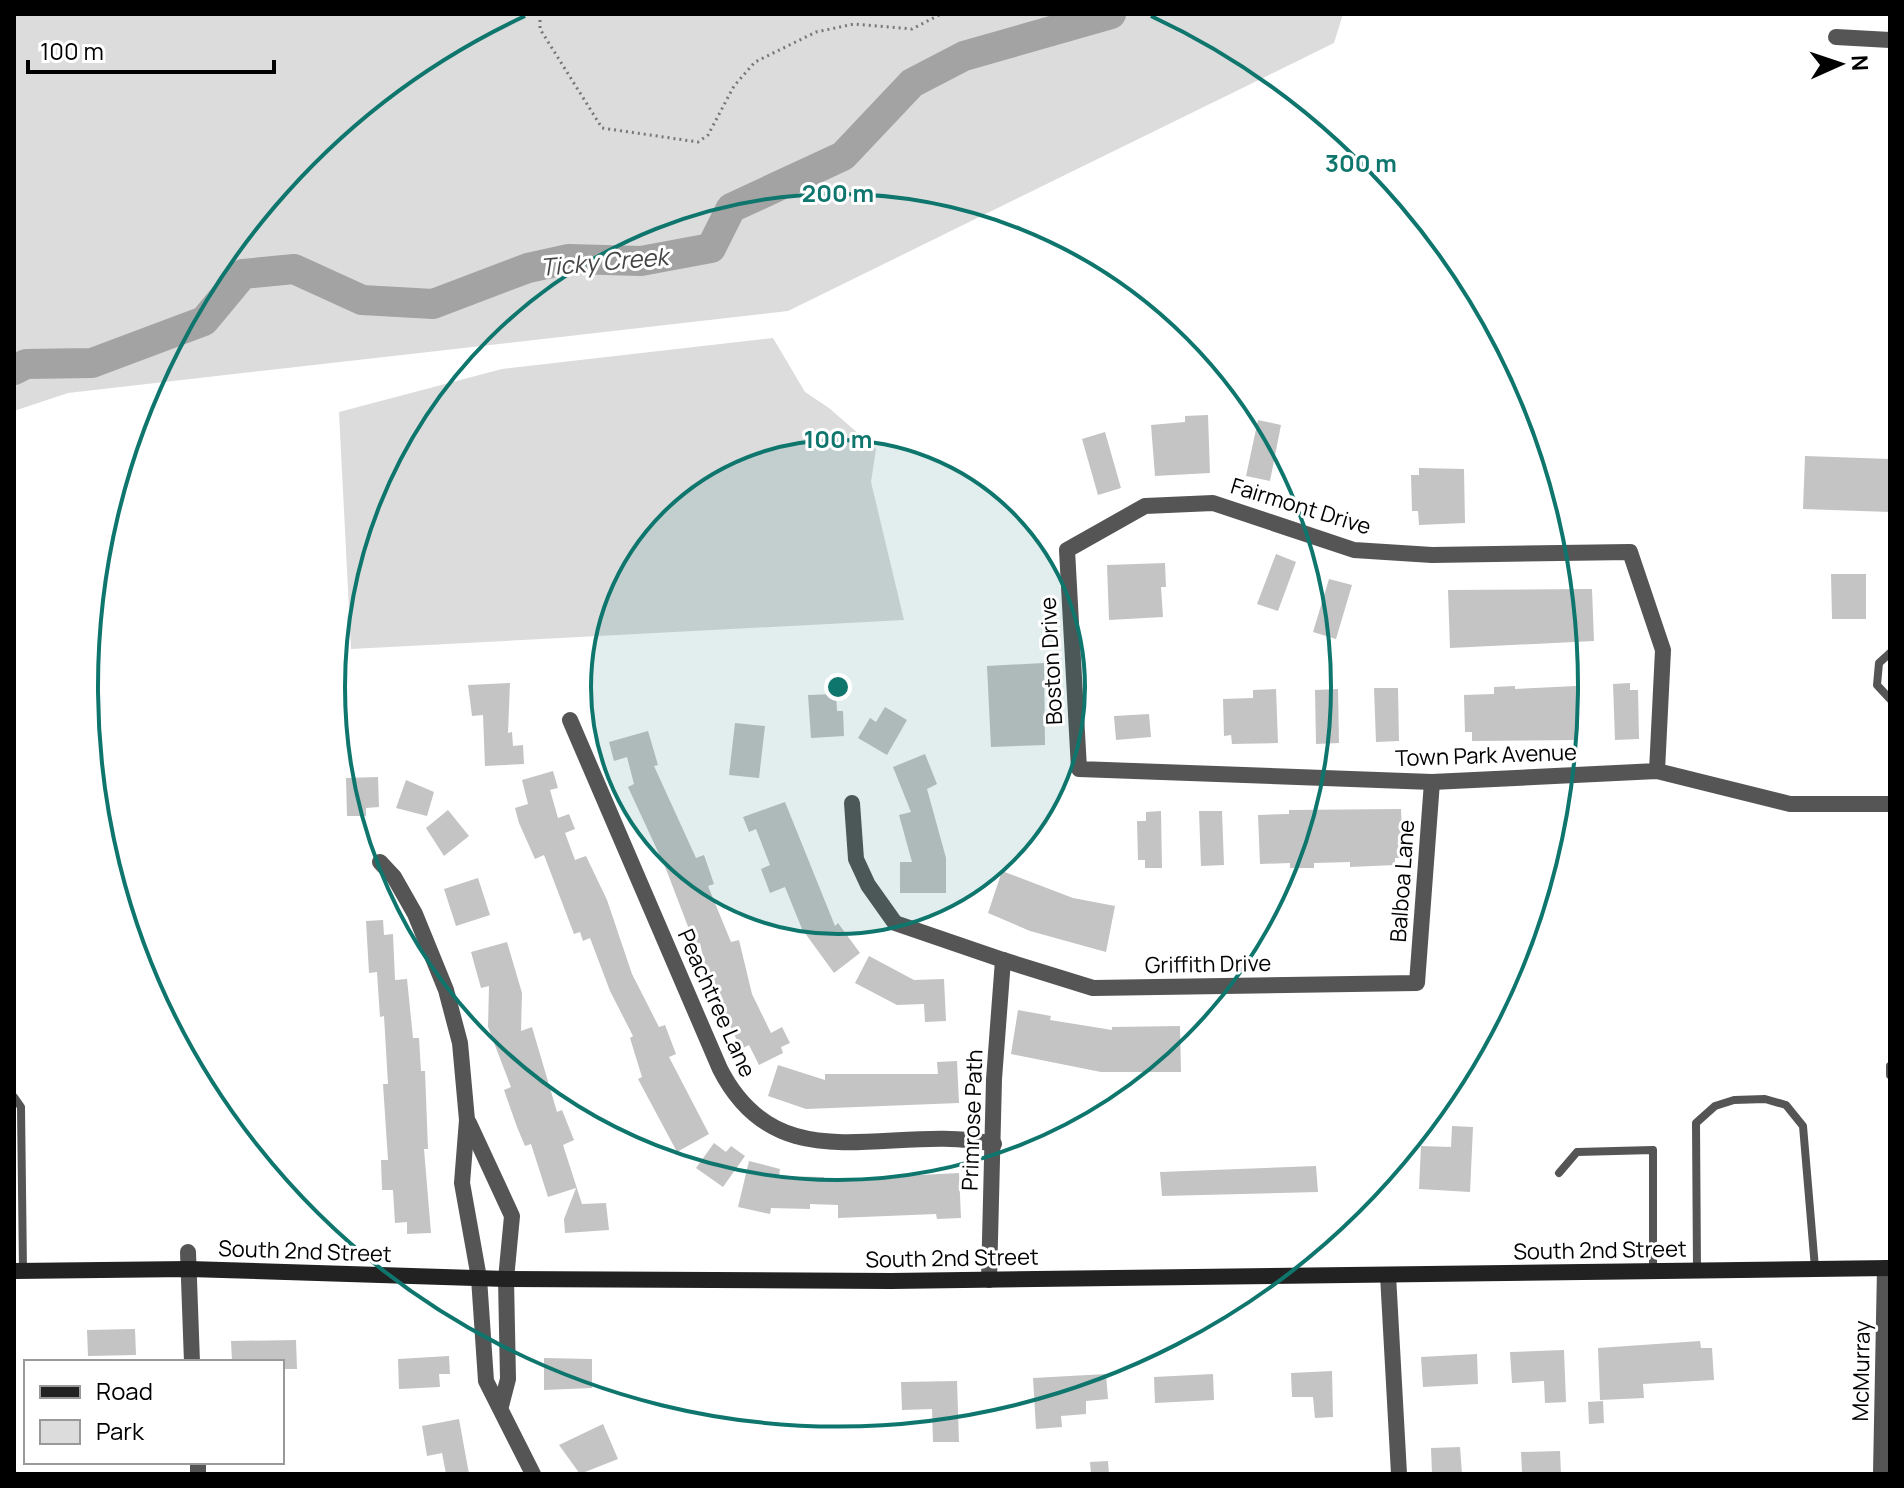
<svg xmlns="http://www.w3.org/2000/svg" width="1904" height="1488" font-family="Manrope,sans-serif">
	<rect width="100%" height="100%" fill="#fff"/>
	<g fill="#dcdcdc">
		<polygon points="14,14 1343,14 1334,43 788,311 68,393 14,411"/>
		<polygon points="773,338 805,392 829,408 876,449 871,482 904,620 351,649 339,412 502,369"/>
	</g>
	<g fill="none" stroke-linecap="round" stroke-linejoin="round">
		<polyline stroke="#a3a3a3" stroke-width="30" points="14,370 26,364 92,363 204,321 243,274 294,269 362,300 433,304 528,268 569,259 641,261 711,248 731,208 843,156 912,83 964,56 1111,14"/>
	</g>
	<g fill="#c4c4c4">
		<polygon points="1208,415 1210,473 1155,476 1151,425 1185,422 1185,416"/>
		<polygon points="1258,420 1281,425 1270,481 1246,476"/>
		<polygon points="1105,432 1121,488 1098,495 1082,439"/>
		<polygon points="1805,456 1890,459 1890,512 1803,509"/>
		<polygon points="1419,468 1464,469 1465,523 1419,525 1418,511 1412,511 1411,475 1419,475"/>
		<polygon points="1276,554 1296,562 1278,611 1257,604"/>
		<polygon points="1165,563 1166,587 1161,587 1163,617 1109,620 1107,565"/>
		<polygon points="1831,574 1866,574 1866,619 1832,619"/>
		<polygon points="1329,579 1352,585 1336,639 1313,632"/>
		<polygon points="1592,589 1594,641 1450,648 1448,590"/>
		<polygon points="1044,663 1045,745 991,747 987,666"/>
		<polygon points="510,683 508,733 512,732 513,746 523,745 524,764 485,766 483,715 472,716 468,685"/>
		<polygon points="1630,683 1630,690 1638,690 1639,739 1615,740 1613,684"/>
		<polygon points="1515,686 1515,689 1576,686 1578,740 1472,741 1472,732 1465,732 1464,695 1494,694 1494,687"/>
		<polygon points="1374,688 1398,688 1399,741 1376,742"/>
		<polygon points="1276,689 1278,743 1232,744 1231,735 1224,736 1223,699 1253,698 1253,690"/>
		<polygon points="1338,689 1339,743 1316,744 1315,690"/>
		<polygon points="836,694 837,711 843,711 844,736 811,738 808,695"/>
		<polygon points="885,707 907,720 887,755 858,738 870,718 876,722"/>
		<polygon points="1149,714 1151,737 1116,740 1114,716"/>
		<polygon points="735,723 765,726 759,778 729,775"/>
		<polygon points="648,731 658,765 654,766 696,858 704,855 714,884 708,886 731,942 739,940 752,994 771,1033 782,1027 790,1043 781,1047 783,1053 759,1065 749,1045 741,1049 708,979 700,943 695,945 666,869 628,787 634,784 627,757 614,761 609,742"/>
		<polygon points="925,754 937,784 927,789 946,858 946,893 900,893 900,862 912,862 899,815 911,812 893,767"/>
		<polygon points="553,771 558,788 550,790 558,818 569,814 575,829 565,833 575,860 586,856 607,900 632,974 659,1027 665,1025 676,1054 669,1057 709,1134 677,1152 638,1079 642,1077 630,1038 633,1036 610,991 590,938 583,941 580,932 574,934 544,855 535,859 519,823 515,808 528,804 522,780"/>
		<polygon points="378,777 379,807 366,808 366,816 347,816 346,778"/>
		<polygon points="406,780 434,792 427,816 396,808"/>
		<polygon points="785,802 835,926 838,923 860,953 834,973 802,929 785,887 770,893 761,869 770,865 756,829 749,832 743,817"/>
		<polygon points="1401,809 1403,858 1395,858 1395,865 1350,867 1350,862 1314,863 1314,868 1290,868 1290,863 1260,864 1258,815 1289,814 1289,810"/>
		<polygon points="448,810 469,836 444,856 426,828"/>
		<polygon points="1161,811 1162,868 1145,868 1145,860 1138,860 1137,821 1146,821 1146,812"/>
		<polygon points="1199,811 1222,811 1224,865 1201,866"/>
		<polygon points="1002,871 1073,898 1115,906 1106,952 1030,931 988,913"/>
		<polygon points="478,878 490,915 456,926 444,889"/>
		<polygon points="383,920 384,935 393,934 395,980 407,979 413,1038 419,1038 421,1071 425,1071 428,1149 424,1149 431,1233 407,1234 407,1222 395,1223 393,1190 382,1190 381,1160 388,1160 383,1084 388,1084 384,1016 380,1017 377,972 369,973 366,921"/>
		<polygon points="507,942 522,993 521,1031 532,1027 557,1112 562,1110 574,1140 563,1145 582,1204 606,1203 609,1230 565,1233 564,1219 576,1188 548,1197 531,1144 525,1146 517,1127 504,1090 511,1087 488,1027 489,986 481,988 471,952"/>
		<polygon points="869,956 914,980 944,979 946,1021 925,1022 924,1004 897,1005 855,983"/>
		<polygon points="1018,1010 1051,1016 1050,1020 1112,1030 1112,1027 1180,1026 1181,1072 1101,1072 1011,1054"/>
		<polygon points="957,1061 959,1103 806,1109 768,1096 778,1065 825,1080 825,1074 938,1074 937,1062"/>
		<polygon points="1452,1126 1473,1127 1470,1192 1419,1189 1421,1146 1451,1147"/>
		<polygon points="714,1143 726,1152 731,1146 745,1156 723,1187 696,1168"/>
		<polygon points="749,1161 780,1169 779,1176 824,1177 824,1180 959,1173 961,1218 937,1219 936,1214 838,1218 838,1205 810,1204 810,1209 771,1208 770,1214 738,1207"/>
		<polygon points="1316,1166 1318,1192 1162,1196 1160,1172"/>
		<polygon points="135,1329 136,1355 88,1356 87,1330"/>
		<polygon points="296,1340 297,1369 282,1369 282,1362 232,1361 231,1341"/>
		<polygon points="1700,1341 1701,1348 1712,1348 1714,1380 1643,1384 1644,1398 1600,1400 1598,1348"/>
		<polygon points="1564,1350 1566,1402 1545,1403 1544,1381 1512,1383 1510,1352"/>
		<polygon points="1477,1354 1478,1384 1423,1387 1421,1357"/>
		<polygon points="449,1356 450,1374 439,1374 440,1387 399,1389 398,1359"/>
		<polygon points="544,1358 592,1359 592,1388 544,1390"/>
		<polygon points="1332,1371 1333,1417 1315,1418 1313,1397 1292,1397 1291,1373"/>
		<polygon points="1106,1374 1108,1399 1086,1401 1086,1414 1061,1416 1062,1427 1036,1429 1033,1378"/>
		<polygon points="1213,1374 1214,1400 1155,1403 1154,1377"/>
		<polygon points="957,1381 959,1442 933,1442 932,1409 902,1410 901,1382"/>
		<polygon points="1603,1401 1604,1423 1589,1424 1588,1402"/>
		<polygon points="459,1419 469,1474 446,1474 442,1453 427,1456 422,1426"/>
		<polygon points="603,1424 618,1459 580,1474 559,1445"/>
		<polygon points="1460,1447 1462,1474 1432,1474 1431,1448"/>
		<polygon points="1560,1451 1561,1474 1522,1472 1521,1452"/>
		<polygon points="1108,1461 1109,1474 1091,1474 1090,1462"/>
	</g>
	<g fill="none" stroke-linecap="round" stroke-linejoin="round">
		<polyline stroke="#777" stroke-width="3" stroke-dasharray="2 4" stroke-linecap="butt" points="540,14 540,29 602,128 698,142 708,135 734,86 755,62 816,32 854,24 912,29 941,14"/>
		<g stroke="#555" stroke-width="8">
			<polyline points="1890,653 1879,663 1877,685 1890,699"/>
			<polyline points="1890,1066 1890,1075"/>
			<polyline points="14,1097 21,1107 23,1271"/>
			<polyline points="1559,1173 1577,1152 1653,1150 1653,1271"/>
			<polyline points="1697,1271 1696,1123 1715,1106 1734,1100 1765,1099 1786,1105 1803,1126 1815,1268"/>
		</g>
		<g stroke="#555" stroke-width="16">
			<polyline points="1836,37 1890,40"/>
			<path d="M570,720l150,349c60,118 173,52 274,75"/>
			<polyline points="1657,771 1663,650 1630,552 1432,555 1354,550 1213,503 1145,506 1067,550 1079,769 1432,782 1657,771 1790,804 1890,804"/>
			<polyline points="852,803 856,859 868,885 895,923 1003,960 1093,988 1417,983 1432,782"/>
			<polyline points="380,862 394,877 415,914 446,990 460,1043 467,1120 462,1183 479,1278 486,1381 533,1474"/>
			<polyline points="469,1123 512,1216 506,1279 508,1379 501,1406"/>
			<polyline points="188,1252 192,1362"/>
			<polyline points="1388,1275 1399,1474"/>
			<polyline points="989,1280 994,1079 1003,960"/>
			<polyline points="198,1462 198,1474"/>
			<polyline points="1881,1474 1885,1268"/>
		</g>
		<polyline stroke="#222" stroke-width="16" points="14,1271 189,1269 506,1279 891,1281 1890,1268"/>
	</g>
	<circle cx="838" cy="687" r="247" fill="#0f766e" fill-opacity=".12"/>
	<g fill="none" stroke="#0f766e" stroke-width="4">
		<circle cx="838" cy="687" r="247"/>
		<circle cx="838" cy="687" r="493"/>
		<path d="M1151 16A740 740 0 1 1 525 16"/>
	</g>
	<g text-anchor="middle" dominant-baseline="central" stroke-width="6" stroke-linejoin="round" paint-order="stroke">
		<g font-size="22" fill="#000" stroke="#fff">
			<text transform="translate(1301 506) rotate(17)">Fairmont Drive</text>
			<text transform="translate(1051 661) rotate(-93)">Boston Drive</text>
			<text transform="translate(1486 755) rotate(-2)">Town Park Avenue</text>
			<text transform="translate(1402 881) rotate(-86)">Balboa Lane</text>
			<text transform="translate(1208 964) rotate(-1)">Griffith Drive</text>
			<text transform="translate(717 1003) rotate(66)">Peachtree Lane</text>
			<text transform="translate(972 1120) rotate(-88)">Primrose Path</text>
			<text transform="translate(1600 1250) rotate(-1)">South 2nd Street</text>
			<text transform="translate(305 1251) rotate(2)">South 2nd Street</text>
			<text transform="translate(952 1258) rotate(-1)">South 2nd Street</text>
			<text transform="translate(1861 1371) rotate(-89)">McMurray</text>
		</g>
		<g font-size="24" font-style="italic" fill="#444" stroke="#fff">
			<text transform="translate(604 261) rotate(-5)">Ticky Creek</text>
		</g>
	</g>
	<circle cx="838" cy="687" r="12" fill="#0f766e" stroke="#fff" stroke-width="4"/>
	<g font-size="24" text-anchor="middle" font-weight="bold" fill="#0f766e" stroke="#fff" stroke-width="6" stroke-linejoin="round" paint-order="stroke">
		<text x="1361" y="172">300 m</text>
		<text x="838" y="202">200 m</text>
		<text x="838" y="448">100 m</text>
	</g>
	<rect width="1904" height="1488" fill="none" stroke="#000000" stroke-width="32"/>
	<rect x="24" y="1360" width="260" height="104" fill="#ffffff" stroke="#999999" stroke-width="2"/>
	<rect x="40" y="1386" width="40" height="12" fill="#222222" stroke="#999999" stroke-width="2"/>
	<text x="96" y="1400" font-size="24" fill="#000000">Road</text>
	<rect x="40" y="1420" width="40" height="24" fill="#dcdcdc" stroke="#999999" stroke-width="2"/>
	<text x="96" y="1440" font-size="24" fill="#000000">Park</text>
	<g transform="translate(1840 64) rotate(87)" stroke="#ffffff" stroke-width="6" paint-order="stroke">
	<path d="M0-6L14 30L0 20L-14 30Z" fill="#000000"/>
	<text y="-12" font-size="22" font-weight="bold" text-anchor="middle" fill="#000000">N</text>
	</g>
	<path d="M28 60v12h246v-12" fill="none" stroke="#000000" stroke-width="4"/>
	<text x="40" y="60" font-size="24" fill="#000000" stroke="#ffffff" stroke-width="6" paint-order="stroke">100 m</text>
</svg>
